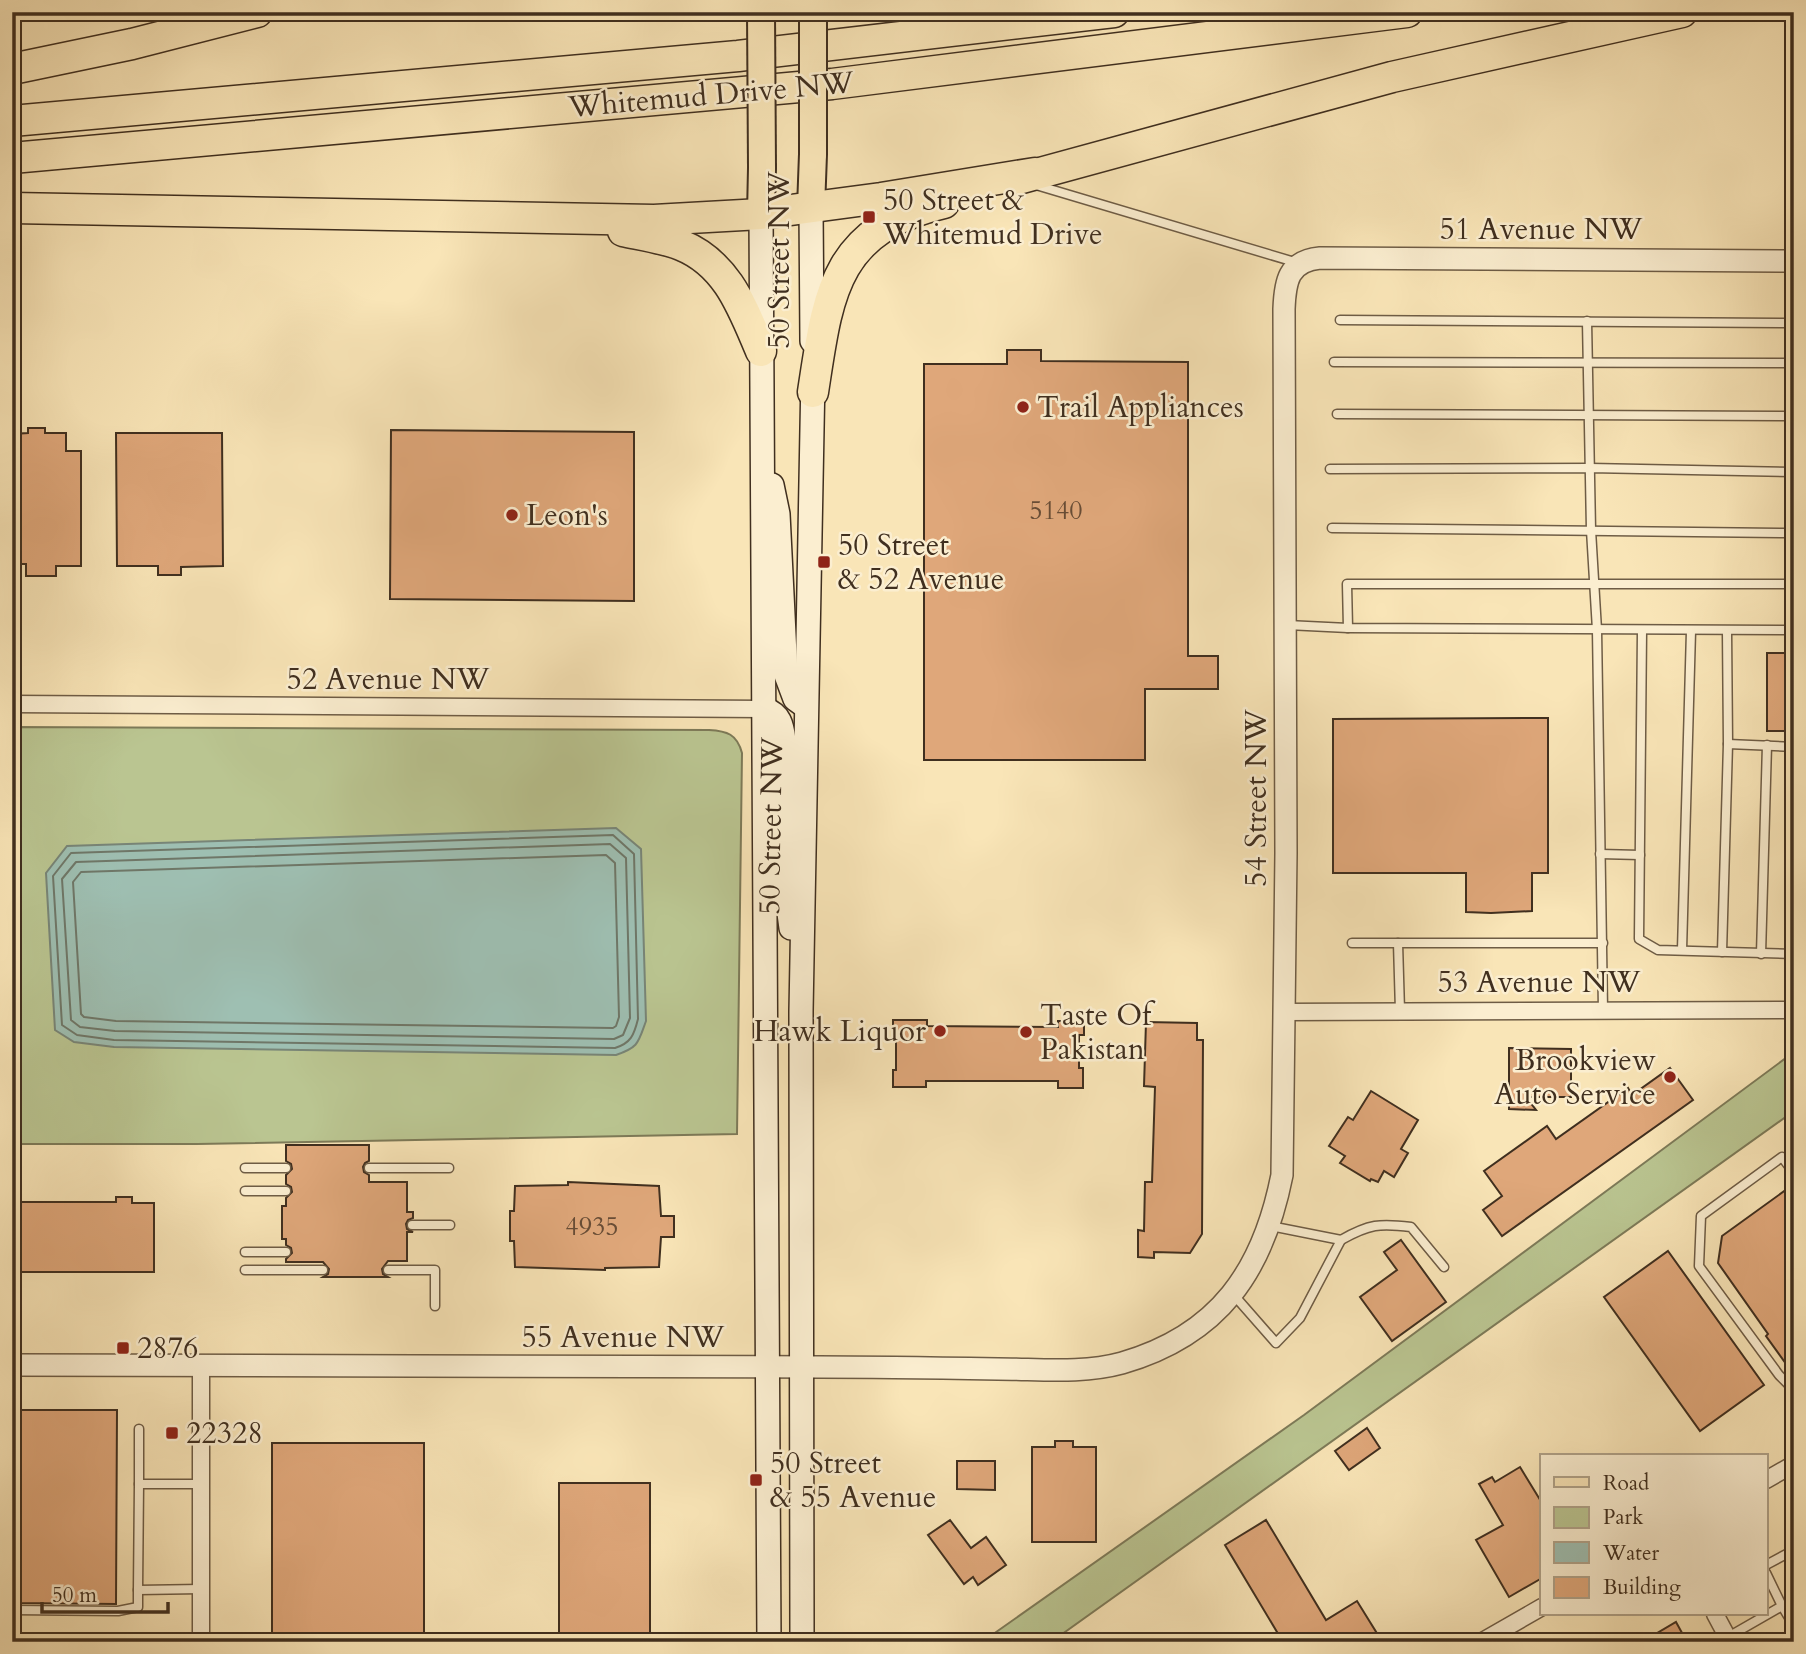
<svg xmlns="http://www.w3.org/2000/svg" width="1806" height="1654" font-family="Cardo,serif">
	<rect width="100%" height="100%" fill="#f9e5b7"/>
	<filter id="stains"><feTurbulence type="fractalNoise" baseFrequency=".00286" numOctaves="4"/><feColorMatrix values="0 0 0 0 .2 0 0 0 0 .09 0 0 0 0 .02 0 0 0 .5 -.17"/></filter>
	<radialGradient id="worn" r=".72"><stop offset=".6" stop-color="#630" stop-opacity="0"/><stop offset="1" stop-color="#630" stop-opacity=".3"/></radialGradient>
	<g fill="#bac591" stroke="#7d7a58" stroke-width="2">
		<path d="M12,727l697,3c18,1 28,4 33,23l-5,381 -540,10h-185z"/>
		<polygon points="1794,1052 1794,1111 1051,1642 982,1642 1304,1415"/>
	</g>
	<path fill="#9ebfb2" stroke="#788577" stroke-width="2" d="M616,828l25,21 5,172c-8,22 -7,26 -30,34l-502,-8 -40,-5 -19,-12 -9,-157 21,-27z"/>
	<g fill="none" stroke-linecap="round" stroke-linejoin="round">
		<g stroke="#6f7768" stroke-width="2">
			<path d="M613,835l21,19 4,165c-4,16 -7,24 -23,29l-501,-8 -37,-5 -15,-10 -9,-149 18,-23z"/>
			<polygon points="610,844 626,858 630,1018 623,1035 614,1039 115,1031 80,1027 71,1020 62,879 76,862"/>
			<polygon points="606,855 615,863 619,1017 616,1026 613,1028 116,1021 84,1017 81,1014 73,882 81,872"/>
		</g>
	</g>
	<g fill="#dfa77a" stroke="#402f1f" stroke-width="2">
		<polygon points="1007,350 1041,350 1041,361 1188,362 1188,656 1218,656 1218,689 1145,689 1145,760 924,760 924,364 1007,364"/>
		<polygon points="28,428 45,428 45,433 66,433 66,451 81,451 81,566 56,566 56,576 26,576 26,564 12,564 12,434 28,433"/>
		<polygon points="391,430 634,432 634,601 390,599"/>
		<polygon points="116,433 222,433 223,566 181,567 181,575 158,575 158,566 117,566"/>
		<rect x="1767" y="653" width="27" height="78"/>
		<polygon points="1548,718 1548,873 1532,873 1532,911 1491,913 1466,912 1466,873 1333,873 1333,719"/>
		<polygon points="893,1020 927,1020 927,1026 1058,1027 1058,1021 1084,1021 1084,1035 1079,1035 1079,1068 1083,1068 1083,1088 1058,1088 1058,1081 926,1081 926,1087 893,1087 893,1070 896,1070 896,1039 893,1039"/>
		<polygon points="1146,1022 1197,1023 1197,1040 1203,1040 1202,1234 1190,1253 1154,1252 1154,1258 1138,1257 1138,1230 1144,1231 1145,1182 1152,1182 1155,1087 1144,1086"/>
		<polygon points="1509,1048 1571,1049 1571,1097 1526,1097 1536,1110 1509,1109"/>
		<polygon points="1670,1068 1693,1100 1502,1236 1483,1210 1502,1196 1484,1171 1547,1126 1556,1139 1628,1088 1632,1095"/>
		<polygon points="1371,1091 1418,1120 1401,1149 1408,1153 1394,1177 1384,1171 1378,1182 1371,1179 1370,1181 1340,1163 1345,1156 1329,1146 1348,1117 1353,1120"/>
		<polygon points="286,1145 369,1145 369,1161 365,1163 363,1167 364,1172 369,1175 369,1182 407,1182 407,1212 413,1212 413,1218 408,1220 406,1224 407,1229 413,1232 407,1232 407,1261 388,1261 382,1269 383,1274 388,1277 323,1277 328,1274 329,1269 323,1262 286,1262 286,1259 292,1253 291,1248 286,1245 286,1239 282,1239 282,1206 286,1206 286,1198 292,1192 291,1187 286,1184 286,1175 292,1169 291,1164 286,1161"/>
		<polygon points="568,1182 659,1186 661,1216 674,1216 674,1237 661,1237 659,1267 605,1268 605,1270 515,1267 514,1241 510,1241 510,1211 514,1211 515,1186 568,1185"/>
		<polygon points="1794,1184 1794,1375 1766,1336 1768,1334 1718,1263 1722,1236"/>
		<polygon points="116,1197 132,1197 132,1203 154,1203 154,1272 12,1272 12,1202 116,1202"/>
		<polygon points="1401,1240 1446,1302 1392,1341 1360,1297 1397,1270 1384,1252"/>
		<polygon points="1668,1251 1764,1385 1700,1431 1604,1297"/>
		<polygon points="12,1410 117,1410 116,1604 12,1603"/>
		<polygon points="1367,1428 1380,1448 1349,1470 1335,1451"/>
		<polygon points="1055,1441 1073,1441 1073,1447 1096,1447 1096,1542 1032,1542 1032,1447 1055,1447"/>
		<rect x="272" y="1443" width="152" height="199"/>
		<polygon points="957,1461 995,1461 995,1490 957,1489"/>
		<polygon points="1520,1467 1542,1503 1542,1578 1509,1597 1476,1540 1503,1525 1479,1484 1492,1477 1495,1482"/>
		<rect x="559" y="1483" width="91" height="159"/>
		<polygon points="950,1520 971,1548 986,1537 1006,1565 978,1585 973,1577 964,1584 928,1535"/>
		<polygon points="1266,1520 1326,1620 1357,1601 1378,1635 1366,1642 1283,1642 1225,1545"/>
		<polygon points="1676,1622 1687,1642 1642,1642"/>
	</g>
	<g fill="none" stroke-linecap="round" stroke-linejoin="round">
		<defs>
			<g id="service">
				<polyline points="1036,185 1298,263"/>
				<polyline points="1340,320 1794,323"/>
				<polyline points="1587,321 1591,530 1597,630 1603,1010"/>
				<polyline points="1334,362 1794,363"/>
				<polyline points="1337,414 1794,416"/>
				<polyline points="1330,469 1590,468 1794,472"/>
				<polyline points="1332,528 1789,533"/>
				<polyline points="1287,625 1348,628 1787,630"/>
				<polyline points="1348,628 1347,584 1794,584"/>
				<polyline points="1642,631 1639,939 1658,950 1794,954"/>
				<polyline points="1727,631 1728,744"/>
				<polyline points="1600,854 1640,855"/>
				<polyline points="1352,943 1603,943"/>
				<polyline points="1398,943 1400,1011"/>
				<polyline points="1682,950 1691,631"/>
				<polyline points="1722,952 1728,744 1794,747"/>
				<polyline points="1761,954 1767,745"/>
				<polyline points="245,1168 286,1168"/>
				<polyline points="369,1168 449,1168"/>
				<polyline points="1794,1173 1782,1157 1701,1216 1699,1266 1779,1375 1794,1390"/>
				<polyline points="245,1191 286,1191"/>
				<polyline points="412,1225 450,1225"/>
				<path d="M1341,1240c28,-16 39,-17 70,-13l33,40"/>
				<polyline points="245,1252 286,1252"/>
				<polyline points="245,1270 323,1270"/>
				<polyline points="388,1270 435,1270 435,1306"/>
				<polyline points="1233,1294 1276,1343 1300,1318 1341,1240 1270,1226"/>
				<polyline points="139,1484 139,1429"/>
				<polyline points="201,1484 139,1484 138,1590 201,1589"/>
				<polyline points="1766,1565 1794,1550"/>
				<polyline points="1766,1573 1782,1606"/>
				<polyline points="12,1610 118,1611 138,1607 138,1590"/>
				<polyline points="1728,1637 1782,1606 1794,1626"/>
			</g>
			<g id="minor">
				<polyline points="12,704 764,709"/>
				<polyline points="1285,1012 1794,1010"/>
				<polyline points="201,1366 201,1642"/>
				<polyline points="1766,1480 1794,1464"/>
				<polyline points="1715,1614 1730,1642"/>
				<polyline points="1481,1642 1542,1607"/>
			</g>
			<path id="tertiary" d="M12,1365c269,0 538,2 807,2 60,0 120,1 179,2 41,0 84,5 124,-6 97,-28 141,-92 160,-188l4,-322 -2,-544c1,-27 4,-48 36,-51l474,3"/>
			<g id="secondary">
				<polyline points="811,208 812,341"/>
				<polyline points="761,214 769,1642"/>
				<polyline points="772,485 778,514 786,675 795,699 806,707"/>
				<path d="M764,709c16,5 18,16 20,31l3,159 4,29"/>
				<polyline points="802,1642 801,1011 813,376"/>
			</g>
			<g id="primary">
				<polyline points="811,208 813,154"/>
				<polyline points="761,214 762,168"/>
			</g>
			<g id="motorway">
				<polyline points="12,69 132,44 257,12"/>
				<polyline points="12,121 738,56 1114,12"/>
				<polyline points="12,158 832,84 1407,12"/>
				<polyline points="1018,179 1392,77 1682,12"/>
				<polyline points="12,208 654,220 761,214 881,198 1035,173"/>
				<path d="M623,231c19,4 40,7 58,14 47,19 62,64 80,106"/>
				<path d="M813,392c15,-98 20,-162 131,-189"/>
			</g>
		</defs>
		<use href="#service" stroke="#6e5c45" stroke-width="11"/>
		<use href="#minor" stroke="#6e5c45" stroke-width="19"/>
		<use href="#tertiary" stroke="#6e5c45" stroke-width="24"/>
		<use href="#secondary" stroke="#402f1f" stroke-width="26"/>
		<use href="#primary" stroke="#402f1f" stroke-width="30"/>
		<use href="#motorway" stroke="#402f1f" stroke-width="33"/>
		<use href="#service" stroke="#fbeed0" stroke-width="8"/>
		<use href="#minor" stroke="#fbeed0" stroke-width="16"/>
		<use href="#tertiary" stroke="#fbeed0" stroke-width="21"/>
		<use href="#secondary" stroke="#fbeed0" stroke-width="23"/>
		<use href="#primary" stroke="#f9e5b7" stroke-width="26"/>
		<use href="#motorway" stroke="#f9e5b7" stroke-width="30"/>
		<defs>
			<g id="primary-bridge">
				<polyline points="761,12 762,168"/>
				<polyline points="813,12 813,154"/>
			</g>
		</defs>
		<use href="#primary-bridge" stroke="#402f1f" stroke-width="30" stroke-linecap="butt"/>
		<use href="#primary-bridge" stroke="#f9e5b7" stroke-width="26"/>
	</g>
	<g fill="#8f2418" stroke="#fbeed0" stroke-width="2.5">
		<rect x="862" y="210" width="14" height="14" rx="3.5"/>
		<circle cx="1023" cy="407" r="7"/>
		<circle cx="512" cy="515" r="7"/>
		<rect x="817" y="555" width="14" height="14" rx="3.5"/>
		<circle cx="940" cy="1031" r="7"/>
		<circle cx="1026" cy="1032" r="7"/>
		<circle cx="1670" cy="1077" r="7"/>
		<rect x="116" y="1341" width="14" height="14" rx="3.5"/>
		<rect x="165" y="1426" width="14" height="14" rx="3.5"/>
		<rect x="749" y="1473" width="14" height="14" rx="3.5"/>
	</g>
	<g text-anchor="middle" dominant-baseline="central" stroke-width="5" stroke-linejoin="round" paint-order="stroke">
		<g font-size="26" fill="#684d36">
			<text x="1056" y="510">5140</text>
			<text x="592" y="1226">4935</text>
		</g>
		<g font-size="30" fill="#402f1f" stroke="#fbeed0">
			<text transform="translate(711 95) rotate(-5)">Whitemud Drive NW</text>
			<text x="1541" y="229">51 Avenue NW</text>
			<text transform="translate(779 260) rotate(-90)">50 Street NW</text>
			<text x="388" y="679">52 Avenue NW</text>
			<text transform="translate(1256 798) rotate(-90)">54 Street NW</text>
			<text transform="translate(771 826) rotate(-89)">50 Street NW</text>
			<text x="1539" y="982">53 Avenue NW</text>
			<text x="623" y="1337">55 Avenue NW</text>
		</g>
		<g font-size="30" fill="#402f1f" stroke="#fbeed0" text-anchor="start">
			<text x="883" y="200">50 Street &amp;<tspan x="883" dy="34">Whitemud Drive</tspan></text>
			<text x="1037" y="407">Trail Appliances</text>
			<text x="526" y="515">Leon's</text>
			<text x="838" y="545">50 Street<tspan x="838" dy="34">&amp; 52 Avenue</tspan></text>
			<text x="1040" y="1015">Taste Of<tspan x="1040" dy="34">Pakistan</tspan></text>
			<text x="926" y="1031" text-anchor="end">Hawk Liquor</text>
			<text x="1656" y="1060" text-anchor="end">Brookview<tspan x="1656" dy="34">Auto Service</tspan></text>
			<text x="137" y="1348">2876</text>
			<text x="186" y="1433">22328</text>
			<text x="770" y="1463">50 Street<tspan x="770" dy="34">&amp; 55 Avenue</tspan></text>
		</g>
	</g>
	<rect width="1806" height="1654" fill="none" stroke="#f9e5b7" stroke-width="42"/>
	<rect x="14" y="14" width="1778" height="1626" fill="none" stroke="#402f1f" stroke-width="3.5"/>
	<rect x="21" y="21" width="1764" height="1612" fill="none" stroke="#402f1f" stroke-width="2"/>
	<rect x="1540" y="1454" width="228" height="161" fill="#fbeed0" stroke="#b0a289" stroke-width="2"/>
	<rect x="1554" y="1477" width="35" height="10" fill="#f9e5b7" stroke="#b0a289" stroke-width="2"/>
	<text x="1603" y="1490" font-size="21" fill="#402f1f">Road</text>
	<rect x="1554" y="1507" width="35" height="21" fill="#bac591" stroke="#b0a289" stroke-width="2"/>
	<text x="1603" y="1524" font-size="21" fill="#402f1f">Park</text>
	<rect x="1554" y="1542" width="35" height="21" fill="#9ebfb2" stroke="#b0a289" stroke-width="2"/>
	<text x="1603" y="1560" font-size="21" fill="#402f1f">Water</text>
	<rect x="1554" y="1577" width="35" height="21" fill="#dfa77a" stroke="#b0a289" stroke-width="2"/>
	<text x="1603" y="1594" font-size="21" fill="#402f1f">Building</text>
	<path d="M42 1602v10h126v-10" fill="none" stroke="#402f1f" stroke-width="3.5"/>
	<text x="52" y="1602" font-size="21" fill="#402f1f" stroke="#fbeed0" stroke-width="5" paint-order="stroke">50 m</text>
	<rect width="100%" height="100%" filter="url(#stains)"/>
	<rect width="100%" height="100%" fill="url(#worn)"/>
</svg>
